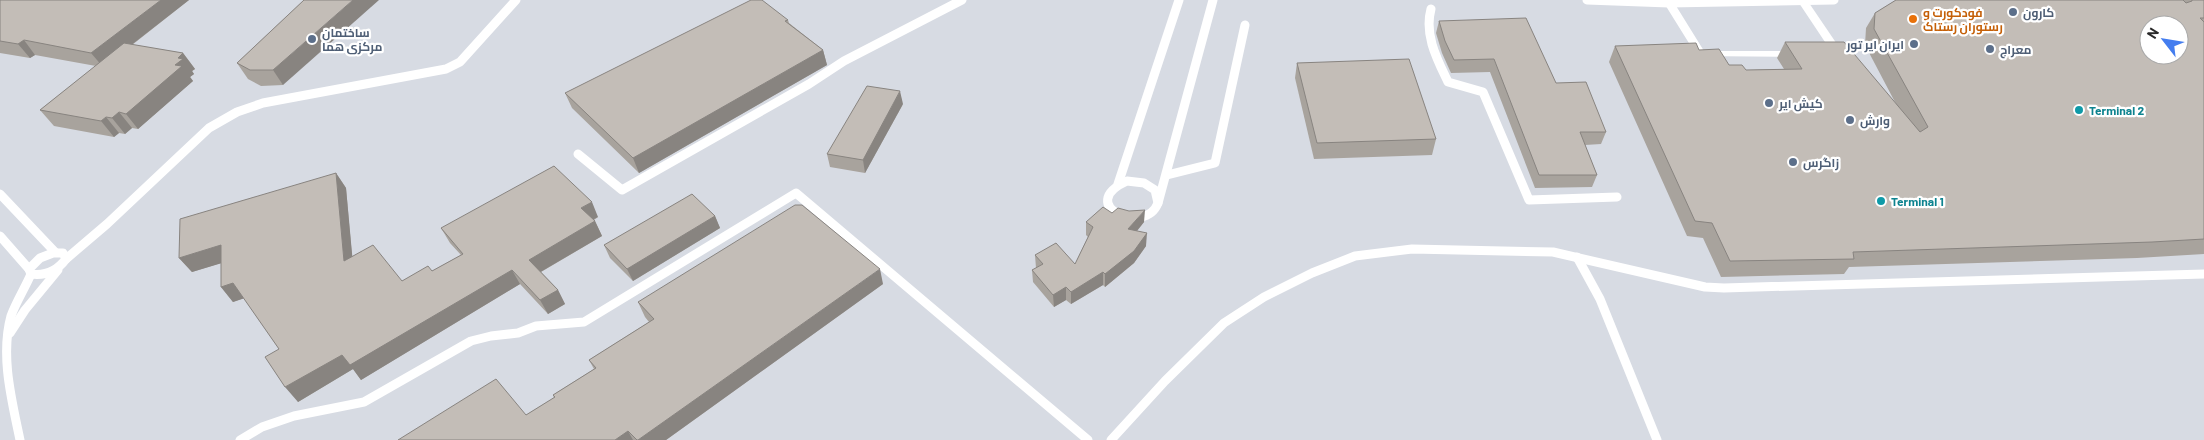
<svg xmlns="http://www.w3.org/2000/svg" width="2204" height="440" font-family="Barlow,Cairo,sans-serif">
	<rect width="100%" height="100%" fill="#eae2db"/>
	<path fill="#d7dbe3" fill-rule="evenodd" d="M0,0h2204v440h-2204zM2149,25h30v30h-30z"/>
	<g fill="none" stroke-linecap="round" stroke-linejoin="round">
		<g stroke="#fff" stroke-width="9">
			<polyline points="1587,0 1669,3 1834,0"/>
			<path d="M1431,9c-7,26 6,50 17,73l35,10 46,108 88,-3"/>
			<polyline points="578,154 622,190 809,84 844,61 962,0"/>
			<polyline points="1167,175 1215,163 1245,25"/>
			<path d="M1127,181l17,2 11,7 3,13c-13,34 -84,2 -31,-22z"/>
			<polyline points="1118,184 1179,0"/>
			<polyline points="0,194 55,252"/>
			<polyline points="1158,203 1213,0"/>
			<polyline points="0,236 29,269"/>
			<path d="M53,253h10l3,6c-9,12 -20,17 -35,15l-2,-5 11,-11z"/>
			<polyline points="1577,257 1600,299 1657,440"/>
			<polyline points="66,259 107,224 209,128 237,112 263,103 446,69 460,62 516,0"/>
			<polyline points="10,333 25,310 58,270"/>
			<path d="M20,440c-8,-39 -20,-84 -9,-124 5,-14 14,-28 20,-42"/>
			<polyline points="240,440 262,427 294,416 364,402 471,341 491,336 518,333 536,326 584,322 796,193 1088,440"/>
			<polyline points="1111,440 1165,381 1224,323 1264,297 1312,273 1355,256 1412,249 1553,252 1705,287 1724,288 2204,274"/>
		</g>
		<g fill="#fff" fill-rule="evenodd">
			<polygon points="1797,0 1807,0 1843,53 1842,55 1831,55 1831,51"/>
			<polygon points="1665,1 1673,1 1704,51 1795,51 1800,54 1795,57 1697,56 1664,3"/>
		</g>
	</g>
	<g fill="#a8a39d">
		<polygon points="0,0 189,0 132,45 183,53 195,69 192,71 194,74 190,77 193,81 138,129 132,128 125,134 119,133 114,137 54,126 40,110 96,66 35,55 30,58 0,53"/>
		<polygon points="304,0 283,85 261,86 248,79 237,63"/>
		<polygon points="1896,0 2204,0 2204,254 2137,258 1849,267 1844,274 1721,277 1703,238 1687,236 1609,62 1615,46 1699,50 1729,65 1746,70 1784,69 1777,58 1785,42 1896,104 1865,45 1866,28 1875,13"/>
		<polygon points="788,20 789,23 823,50 827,65 639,173 572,108 565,93"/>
		<polygon points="1439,21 1556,83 1606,132 1601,144 1585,145 1597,175 1592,187 1535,188 1490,72 1451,73 1442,53 1436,33"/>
		<polygon points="1297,63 1436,139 1432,155 1314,159 1295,78"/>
		<polygon points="903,104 865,173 830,167 827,154"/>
		<polygon points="336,173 346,188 352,256 402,281 432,271 461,255 450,243 441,228 598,217 594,220 595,221 602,236 541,272 558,290 565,304 548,314 520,284 361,380 353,369 298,402 279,349 244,298 233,302 221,287 221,263 192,272 179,258"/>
		<polygon points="715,216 720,228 633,281 610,258 604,245"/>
		<polygon points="1086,222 1144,222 1137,231 1146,246 1134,263 1105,287 1103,285 1071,304 1066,300 1054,307 1033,282 1032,270 1036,268 1035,255 1075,264 1088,237 1086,235"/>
		<polygon points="883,284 666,440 398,440 526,415 554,398 553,395 594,369 589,360 649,322 645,317 638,302"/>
	</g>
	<g fill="#888480">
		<polygon points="161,0 189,0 103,67 91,53"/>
		<polygon points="353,0 379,0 283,85 273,70"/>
		<polygon points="24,40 35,55 30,58 18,44"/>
		<polygon points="823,50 827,65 639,173 633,158"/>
		<polygon points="183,53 195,69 192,71 194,74 190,77 193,81 138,129 126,114 175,65 178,58"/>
		<polygon points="900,91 903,104 865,173 863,160"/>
		<polygon points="119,112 132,128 125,134 112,118"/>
		<polygon points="106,117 119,133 114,137 101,121"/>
		<polygon points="336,173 346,188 354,275 344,261"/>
		<polygon points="592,202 598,217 588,222 581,208"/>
		<polygon points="1145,210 1144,222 1128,242 1128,229"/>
		<polygon points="715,216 720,228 633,281 627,269"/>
		<polygon points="595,221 602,236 537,274 529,260"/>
		<polygon points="1147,233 1146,246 1134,263 1105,287 1105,274"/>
		<polygon points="221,245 232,260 192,272 179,258"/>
		<polygon points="880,269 883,284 666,440 638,440"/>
		<polygon points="512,270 520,284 361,380 353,369 298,402 285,387 342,355"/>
		<polygon points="1103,272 1103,285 1071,304 1071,292"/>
		<polygon points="233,283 245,298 233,302 221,287"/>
		<polygon points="1066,287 1066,300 1054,307 1053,295"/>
		<polygon points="558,290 565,304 548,314 540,300"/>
		<polygon points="628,431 633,440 615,440"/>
	</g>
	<g fill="#c3bdb7" stroke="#888480" fill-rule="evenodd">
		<polygon points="0,0 161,0 91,53 24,40 18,44 0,41"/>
		<polygon points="304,0 353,0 273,70 250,70 237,63"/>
		<polygon points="751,0 762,0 788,20 785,21 823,50 633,158 565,93"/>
		<path d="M1896,0h287l3,3 6,-2v-1h12v18h-4l4,4v217l-52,3 -299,10 1,7 -124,2 -18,-38 -17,-2 -80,-175 81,-3 3,7 20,-1 10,16h13l4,5 56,-1 -17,-27h59l76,90 8,-5 -54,-98 1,-16zM2149,25h30v30h-30z"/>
		<polygon points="1526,18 1556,83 1586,82 1606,132 1580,132 1597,175 1539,175 1494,59 1454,60 1445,41 1439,21"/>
		<polygon points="124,43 183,53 178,58 183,59 175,65 182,66 126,114 119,112 112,118 106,117 101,121 40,110"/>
		<polygon points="1409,59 1436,139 1317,143 1297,63"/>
		<polygon points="867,86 900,91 863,160 827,154"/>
		<polygon points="554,166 592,202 581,208 595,221 529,260 558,290 540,300 512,270 350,365 342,355 285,387 265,357 279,349 233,283 221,287 221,245 179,258 180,219 336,173 344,261 373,245 402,281 428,266 432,271 463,254 441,228"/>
		<polygon points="692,194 715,216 627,269 604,245"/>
		<polygon points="795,205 802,205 880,269 638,440 637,440 628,431 615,440 398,440 496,379 526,415 555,397 553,395 596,368 589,360 654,319 638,302"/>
		<polygon points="1103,207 1112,213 1118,208 1129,211 1145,210 1128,229 1147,233 1134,251 1105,274 1103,272 1071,292 1066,287 1053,295 1032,270 1043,264 1035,255 1056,243 1075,264 1093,227 1086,222"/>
	</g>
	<g fill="#5c6f8a" stroke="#fff" stroke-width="2">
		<circle cx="2013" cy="12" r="5"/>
		<circle cx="312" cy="39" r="5"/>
		<circle cx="1914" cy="44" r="5"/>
		<circle cx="1990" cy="49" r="5"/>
		<circle cx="1769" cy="103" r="5"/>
		<circle cx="1850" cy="120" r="5"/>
		<circle cx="1793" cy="162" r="5"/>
	</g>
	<circle fill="#e8710a" stroke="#fff" stroke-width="2" cx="1913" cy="19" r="5"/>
	<g fill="#0f9aa8" stroke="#fff" stroke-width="2">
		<circle cx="2079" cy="110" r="5"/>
		<circle cx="1881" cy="201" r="5"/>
	</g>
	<g text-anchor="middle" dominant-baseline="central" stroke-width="4.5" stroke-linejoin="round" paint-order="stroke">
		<g font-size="12" font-weight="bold" fill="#c56008" stroke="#fff" text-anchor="start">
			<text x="1923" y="12">فودکورت و<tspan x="1923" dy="14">رستوران رستاک</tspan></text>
		</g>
		<g font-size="12" font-weight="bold" fill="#4e5e75" stroke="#fff" text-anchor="start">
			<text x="2023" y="12">کارون</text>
			<text x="322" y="32">ساختمان<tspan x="322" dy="14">مرکزی هما</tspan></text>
			<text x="1904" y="44" text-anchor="end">ایران ایر تور</text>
			<text x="2000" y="49">معراج</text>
			<text x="1779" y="103">کیش ایر</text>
			<text x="1860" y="120">وارش</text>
			<text x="1803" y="162">زاگرس</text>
		</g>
		<g font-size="12" font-weight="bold" fill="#0d838f" stroke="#fff" text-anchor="start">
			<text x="2089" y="110">Terminal 2</text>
			<text x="1891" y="201">Terminal 1</text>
		</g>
	</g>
	<g transform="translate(2164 40) rotate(301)"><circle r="24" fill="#ffffff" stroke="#a9a9a9"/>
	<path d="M0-4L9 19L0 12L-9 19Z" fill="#447def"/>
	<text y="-8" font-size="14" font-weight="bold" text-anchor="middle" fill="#292929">N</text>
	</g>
</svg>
